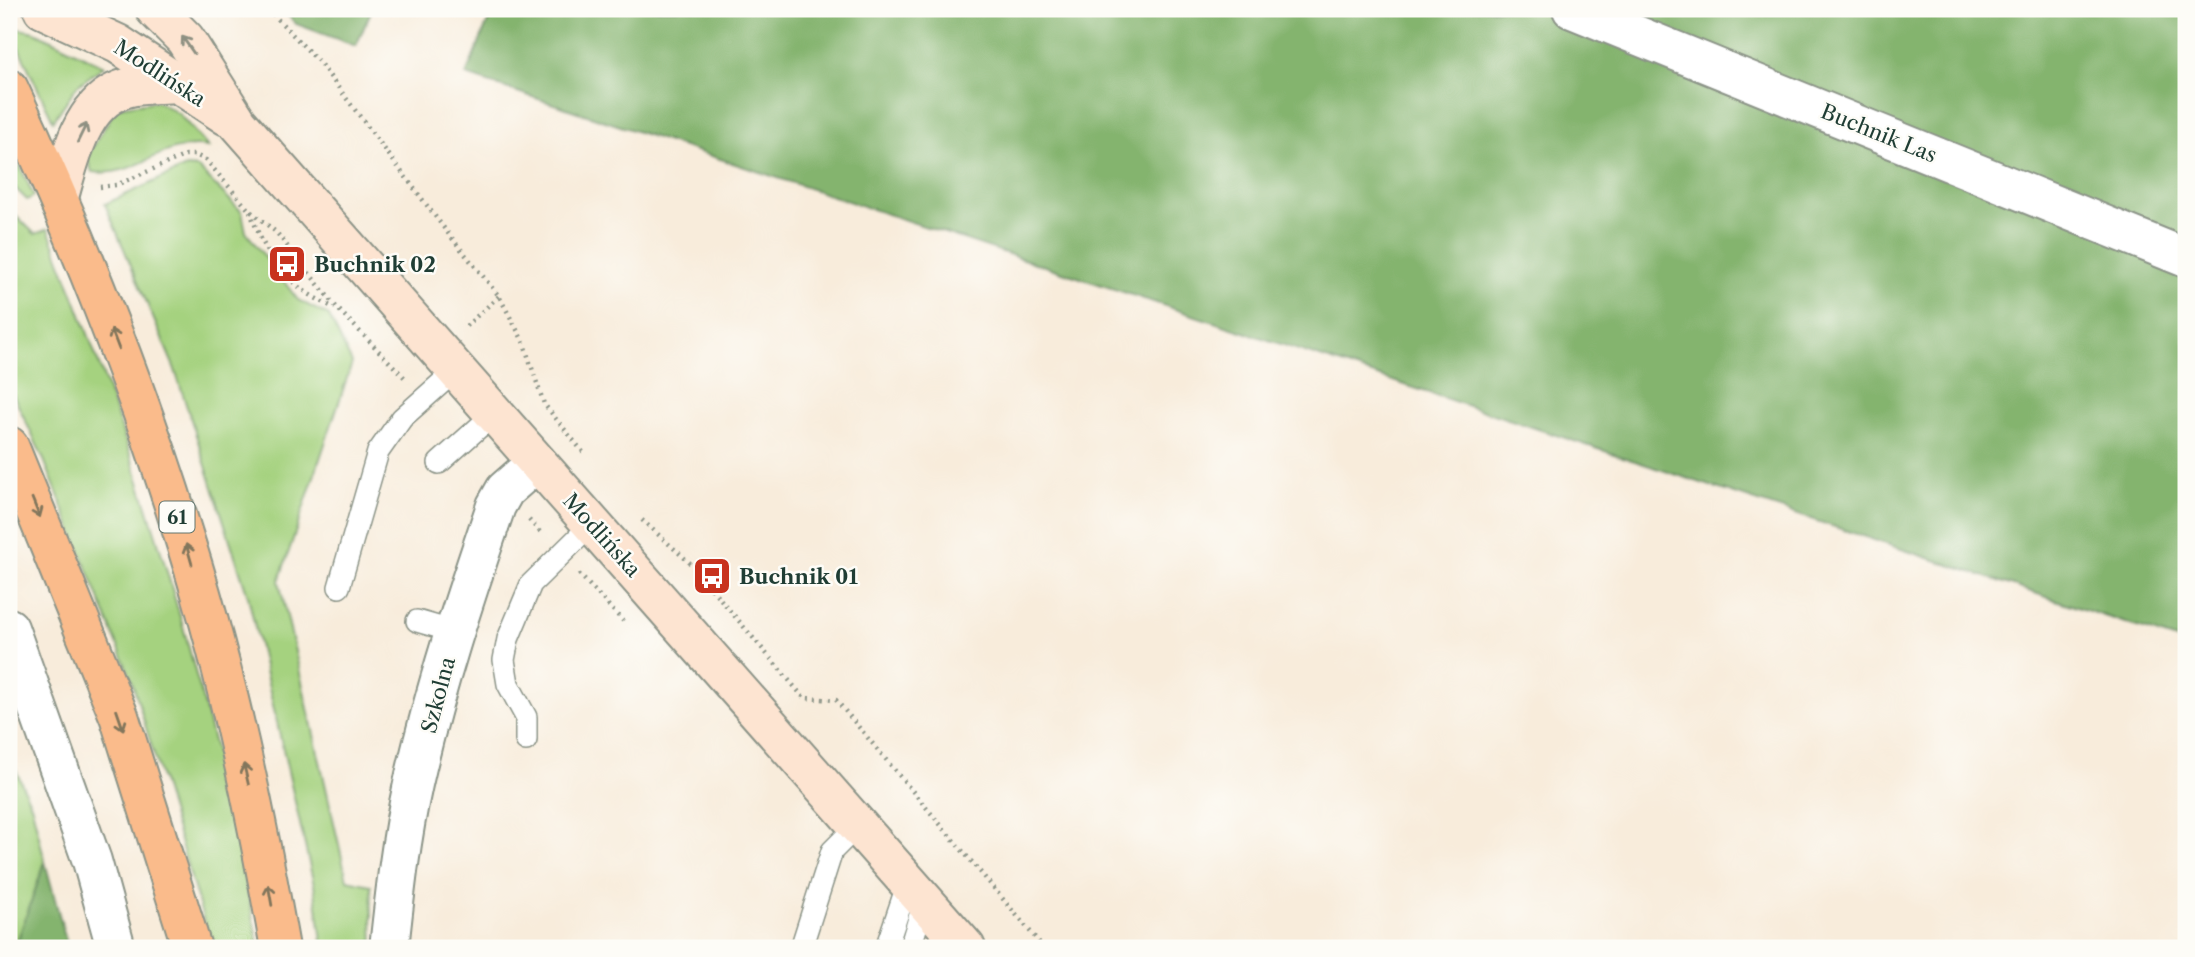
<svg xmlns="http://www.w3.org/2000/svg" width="2195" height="957" font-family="'Libre Caslon Text',serif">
	<rect width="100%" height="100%" fill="#fdfcf7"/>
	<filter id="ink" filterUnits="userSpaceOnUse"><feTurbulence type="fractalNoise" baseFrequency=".0143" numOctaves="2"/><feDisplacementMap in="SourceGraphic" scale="14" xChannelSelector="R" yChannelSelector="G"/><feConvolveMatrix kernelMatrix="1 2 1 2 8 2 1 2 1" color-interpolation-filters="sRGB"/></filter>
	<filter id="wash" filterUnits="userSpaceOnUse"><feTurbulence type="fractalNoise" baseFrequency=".00686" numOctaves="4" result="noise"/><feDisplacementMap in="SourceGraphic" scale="28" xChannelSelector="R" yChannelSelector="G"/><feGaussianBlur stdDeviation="1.57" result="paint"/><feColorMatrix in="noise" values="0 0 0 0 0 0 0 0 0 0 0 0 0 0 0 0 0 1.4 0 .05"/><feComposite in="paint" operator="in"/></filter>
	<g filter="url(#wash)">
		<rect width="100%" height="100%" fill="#f8ecdb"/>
		<g fill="#a5d27f" stroke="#62885a" stroke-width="2">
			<polygon points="9,27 35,32 104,66 77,86 53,121"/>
			<path d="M157,101l22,13 29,33c-47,-8 -71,32 -116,25l-5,-15 30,-50z"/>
			<polygon points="9,143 34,196 27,200 9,182"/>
			<polygon points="186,167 198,168 242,212 246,232 298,300 329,316 352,363 279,581 347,880 371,885 373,948 323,948 314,885 248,596 174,367 105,204"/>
			<path d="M9,209l26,25 13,-5c94,236 163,469 211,719h-47l-80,-267 -88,-221 -35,-74z"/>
			<polygon points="9,755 32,807 45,862 15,948 9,948"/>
		</g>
		<g fill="#84b46e" stroke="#527851" stroke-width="2">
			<polygon points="282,9 372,9 356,46 296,24"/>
			<polygon points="493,9 2186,9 2186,643 466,75"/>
			<polygon points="45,862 68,948 15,948"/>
		</g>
	</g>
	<g filter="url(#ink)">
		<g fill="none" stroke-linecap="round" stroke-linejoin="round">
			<defs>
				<g id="service">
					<polyline points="439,463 495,413"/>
					<polyline points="339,587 378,452 402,418 456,370"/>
					<polyline points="417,621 455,632"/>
					<polyline points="526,740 526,717 508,684 504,660 508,639 531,584 592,524"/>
					<polyline points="810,948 802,945 832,851 858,825"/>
					<polyline points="886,948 908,883"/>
					<polyline points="910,948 924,902"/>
				</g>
				<g id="minor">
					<polyline points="1572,9 2186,258"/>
					<polyline points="9,628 92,861 116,948"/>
					<path d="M389,948c6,-55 12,-110 24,-164 21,-94 52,-187 83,-278l9,-16 32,-28"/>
				</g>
				<g id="secondary">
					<polyline points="43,9 118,44 227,116"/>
					<polyline points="155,9 185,39 238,123 966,948"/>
					<path d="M59,197c10,-35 21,-88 57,-105 18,-9 40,-7 60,-9"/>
				</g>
				<g id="primary">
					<path d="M9,89c69,148 130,301 178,458 41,131 69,266 93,401"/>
					<polyline points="9,446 119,716 192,948"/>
				</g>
			</defs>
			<use href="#service" stroke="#8c9488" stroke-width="24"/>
			<use href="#minor" stroke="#8c9488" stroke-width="42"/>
			<use href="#secondary" stroke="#8c9488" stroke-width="42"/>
			<use href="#primary" stroke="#8c9488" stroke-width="42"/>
			<g stroke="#8c9488" stroke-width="4.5" stroke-dasharray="2 5" stroke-linecap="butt">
				<polyline points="268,9 319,62 447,232 499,296 523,341 544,404 583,452"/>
				<polyline points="100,187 116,185 186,155 195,155 206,160 249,210 276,232 338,309 406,379"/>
				<polyline points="9,196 18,205"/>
				<path d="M250,211c16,48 38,76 85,97"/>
				<polyline points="466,326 499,296"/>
				<polyline points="529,520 542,534"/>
				<polyline points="642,520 689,562 804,698 836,700 1044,948"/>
				<polyline points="579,574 623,621"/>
			</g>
			<use href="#service" stroke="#fff" stroke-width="21"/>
			<use href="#minor" stroke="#fff" stroke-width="38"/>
			<use href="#secondary" stroke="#fde4d1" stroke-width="38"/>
			<use href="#primary" stroke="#fabb8b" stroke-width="38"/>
		</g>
		<defs><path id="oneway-shaft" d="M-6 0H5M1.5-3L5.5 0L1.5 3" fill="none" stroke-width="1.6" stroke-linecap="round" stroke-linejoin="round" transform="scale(1.75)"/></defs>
		<g stroke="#8e9082">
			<use href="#oneway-shaft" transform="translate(188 45) rotate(-125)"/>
			<use href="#oneway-shaft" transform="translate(82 133) rotate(-64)"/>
		</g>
		<g stroke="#82765b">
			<use href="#oneway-shaft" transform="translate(115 339) rotate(-111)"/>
			<use href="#oneway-shaft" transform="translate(36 508) rotate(68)"/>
			<use href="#oneway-shaft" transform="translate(189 554) rotate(-106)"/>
			<use href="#oneway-shaft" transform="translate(120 720) rotate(71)"/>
			<use href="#oneway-shaft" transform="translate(246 774) rotate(-103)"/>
			<use href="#oneway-shaft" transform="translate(270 895) rotate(-100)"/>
		</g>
	</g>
	<defs>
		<symbol id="bus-square" viewBox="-11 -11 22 22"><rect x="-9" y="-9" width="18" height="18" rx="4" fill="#c8321e" stroke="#fdfcf7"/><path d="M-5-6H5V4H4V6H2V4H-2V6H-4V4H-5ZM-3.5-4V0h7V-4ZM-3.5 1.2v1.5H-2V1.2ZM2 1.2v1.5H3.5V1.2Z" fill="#fff"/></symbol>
	</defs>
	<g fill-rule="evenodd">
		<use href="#bus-square" x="265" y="242" width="44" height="44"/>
		<use href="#bus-square" x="690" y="554" width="44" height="44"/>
	</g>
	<g text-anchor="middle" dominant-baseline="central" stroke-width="5" stroke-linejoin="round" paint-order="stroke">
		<rect fill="#fdfcf7" stroke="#62766e" stroke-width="2" x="159.5" y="501.5" width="35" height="31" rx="5"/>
		<g font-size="19" font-weight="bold" fill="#1f3d34">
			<text x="177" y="517">61</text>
		</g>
		<g font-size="21" fill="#1f3d34" stroke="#fdfcf7">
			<text transform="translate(160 73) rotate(33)">Modlińska</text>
			<text transform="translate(1879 133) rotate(22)">Buchnik Las</text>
			<text transform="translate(602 535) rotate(48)">Modlińska</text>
			<text transform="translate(438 695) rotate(-75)">Szkolna</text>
		</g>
		<g font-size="21" font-weight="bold" fill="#1f3d34" stroke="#fdfcf7" text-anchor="start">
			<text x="314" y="264">Buchnik 02</text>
			<text x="739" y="576">Buchnik 01</text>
		</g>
	</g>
	<rect width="2195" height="957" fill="none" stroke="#fdfcf7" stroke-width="35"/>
</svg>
